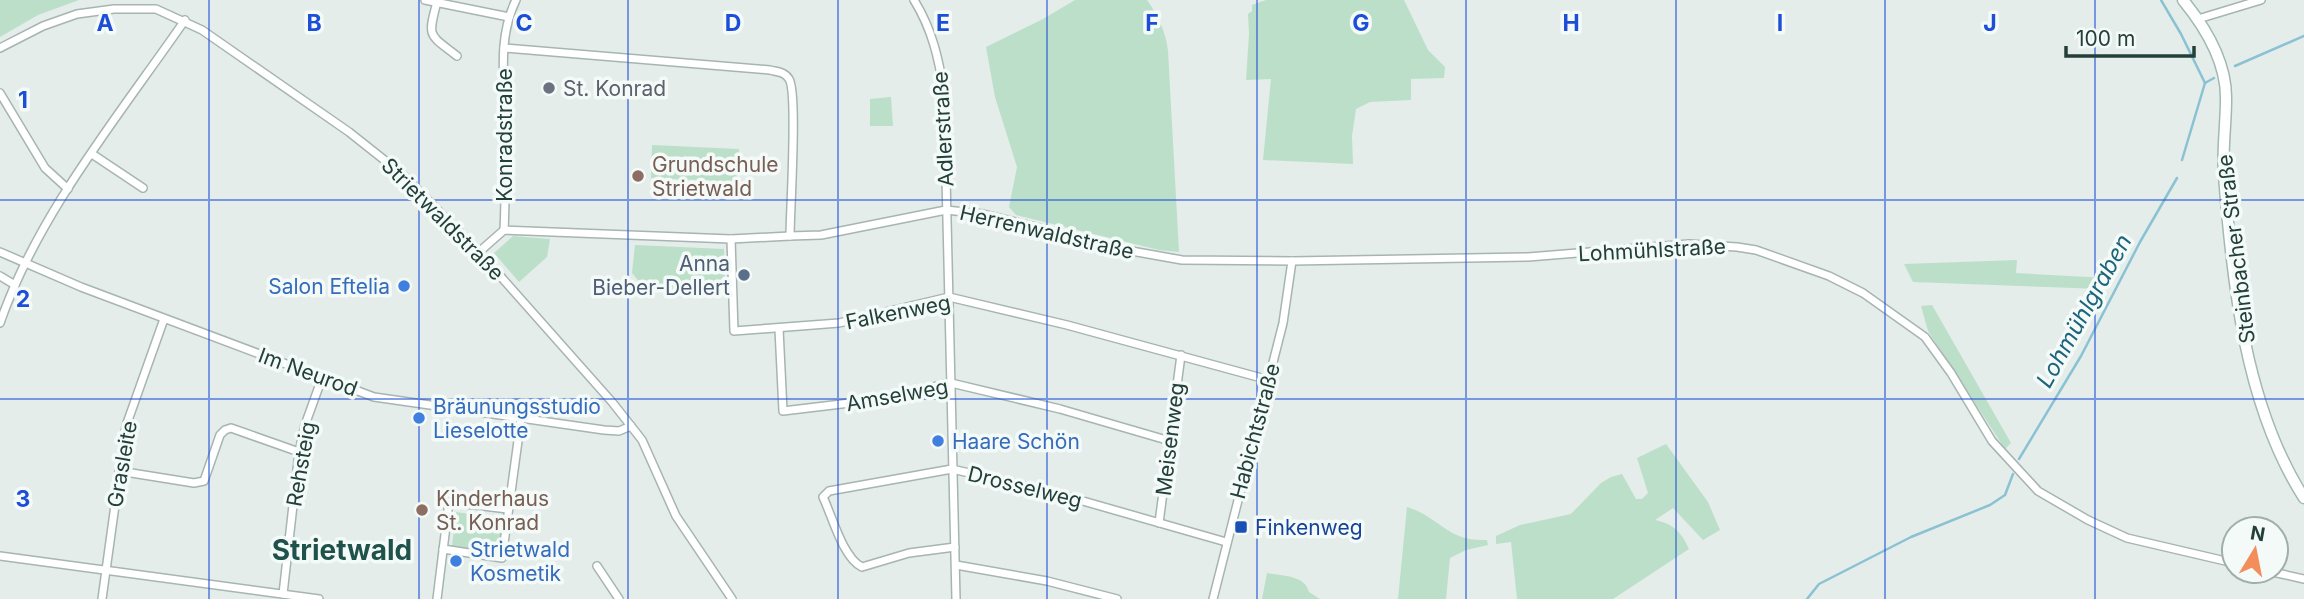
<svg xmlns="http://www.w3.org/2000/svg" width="2304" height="599" font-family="Inter,sans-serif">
	<rect width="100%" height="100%" fill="#e4edea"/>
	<g fill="#bcdfc9">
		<polygon points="0,0 79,0 38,15 0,37"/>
		<path d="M1075,0h72c11,15 19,32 21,51l11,201 -20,-2 -143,-35 -7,-8 8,-40 -22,-70 -9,-50 57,-28z"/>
		<polygon points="1266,0 1404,0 1428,50 1445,67 1444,78 1411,79 1411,100 1370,102 1356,109 1352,136 1353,164 1263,160 1271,79 1246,80 1249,34 1248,14 1252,11 1252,5"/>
		<polygon points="891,97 893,126 870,126 870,99"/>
		<polygon points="652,145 739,149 737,182 732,182 732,189 720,189 719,186 680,185 680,181 720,181 651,178"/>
		<polygon points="513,236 550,239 547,257 519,282 494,253"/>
		<polygon points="635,245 724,249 725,293 647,291 632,273"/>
		<polygon points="2017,260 2016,273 2106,278 2102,289 1913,282 1904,264"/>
		<polygon points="1932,305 2011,443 2005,449 1928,331 1921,306"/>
		<path d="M1666,444l42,58 12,28 -17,10 -30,-32 -18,12c19,4 26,12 34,29l-76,50h-96l-6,-57 -15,2v-8l24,-11 51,-11 30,-31 10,-6 11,-3 14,25h6l6,-6 -11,-35z"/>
		<path d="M1407,507c33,10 40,35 80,33l1,5 -22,5 -16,8 -4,41h-48z"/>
		<polygon points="456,512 503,519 498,553 452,546"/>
		<path d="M1267,573c15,3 38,2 42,19l11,7h-58z"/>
	</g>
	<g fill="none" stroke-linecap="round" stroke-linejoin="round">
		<g stroke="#8bc2d3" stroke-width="2.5">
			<polyline points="2161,0 2181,34 2205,83"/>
			<polyline points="2235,66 2304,36"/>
			<polyline points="2205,83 2214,78"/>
			<polyline points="2182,160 2205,83"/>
			<polyline points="2019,459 2081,356 2140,242 2177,178"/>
			<polyline points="1807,599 1819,584 1911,537 1990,505 2005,495 2013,474"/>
		</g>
		<defs>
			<g id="street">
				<polyline points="425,0 509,17"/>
				<path d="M914,0c18,29 25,59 30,93l12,506"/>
				<path d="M437,2c-10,36 -8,32 20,54"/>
				<polyline points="2198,19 2261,0"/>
				<polyline points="0,48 43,26 77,14 114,9 156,9 202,30 349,132 402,174 479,252 612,402 642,440 676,516 732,599"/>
				<path d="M504,48l266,22c8,2 15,2 19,9 9,13 1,133 1,157"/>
				<polyline points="0,93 45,168 68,189"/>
				<polyline points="92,154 143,188"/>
				<path d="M504,230c2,-38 1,-76 1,-114 -1,-39 -7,-80 11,-116"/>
				<polyline points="731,239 734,331 839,323 949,297 1067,325 1269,380"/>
				<polyline points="0,252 81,287 374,397 604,430 619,431 631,426"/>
				<polyline points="479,252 504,230 731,239 790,236 821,235 946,210 983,214 1137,252 1182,260 1292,261 1528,257 1689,244 1737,247 1756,250 1829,276 1863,293 1925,337 1951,373 1992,441 2038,491 2088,520 2127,538 2234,563"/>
				<polyline points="0,276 15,285"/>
				<path d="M0,323c37,-108 120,-209 185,-303"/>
				<polyline points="779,329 783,411 875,400 951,383 1060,409 1170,441"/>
				<polyline points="119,471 194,483 204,481 220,435 225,430 231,428 299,452"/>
				<polyline points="1159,523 1181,355"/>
				<path d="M955,547l-46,6 -47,14c-19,-9 -30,-51 -39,-70l6,-6 123,-22 103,24 171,49"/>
				<polyline points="443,549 502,558 521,419"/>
				<polyline points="0,556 319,599"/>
				<polyline points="956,565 1047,581 1117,599"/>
				<polyline points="597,566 619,599"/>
				<polyline points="2268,571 2304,579"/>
				<polyline points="283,594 299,452 305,425 322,378"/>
				<polyline points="102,599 126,426 164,319"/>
				<polyline points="437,599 449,502 508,509"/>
				<polyline points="1213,599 1283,323 1292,261"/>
			</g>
			<path id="secondary" d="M2183,0c23,28 44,63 43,100 0,25 -4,50 -2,75 8,106 21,231 80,323"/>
		</defs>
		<use href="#street" stroke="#a6b5b2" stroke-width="10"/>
		<use href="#secondary" stroke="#a2b9b3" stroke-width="13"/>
		<use href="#street" stroke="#fff" stroke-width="7"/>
		<use href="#secondary" stroke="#fff" stroke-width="10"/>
	</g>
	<path fill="none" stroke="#1d4ed8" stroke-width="2" stroke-opacity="0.55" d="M209,0v599M419,0v599M628,0v599M838,0v599M1047,0v599M1257,0v599M1466,0v599M1676,0v599M1885,0v599M2095,0v599M0,200h2304M0,399h2304"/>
	<circle fill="#6b7280" stroke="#f4faf7" stroke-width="2.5" cx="549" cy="88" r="7"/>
	<g fill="#8d6e63" stroke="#f4faf7" stroke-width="2.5">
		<circle cx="638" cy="176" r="7"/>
		<circle cx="422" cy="510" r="7"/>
	</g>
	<circle fill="#5c6f8a" stroke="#f4faf7" stroke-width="2.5" cx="744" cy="275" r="7"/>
	<g fill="#3f7fe0" stroke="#f4faf7" stroke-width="2.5">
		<circle cx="404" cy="286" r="7"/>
		<circle cx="419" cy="418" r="7"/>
		<circle cx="938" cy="441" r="7"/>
		<circle cx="456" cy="561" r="7"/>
	</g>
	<rect fill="#1a4fb4" stroke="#f4faf7" stroke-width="2.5" x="1234" y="520" width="14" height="14" rx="3.5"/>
	<g text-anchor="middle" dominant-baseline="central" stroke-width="7" stroke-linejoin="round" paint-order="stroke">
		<g font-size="21" fill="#5b616d" stroke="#f4faf7" text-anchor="start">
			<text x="563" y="88">St. Konrad</text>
		</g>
		<g font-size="21" fill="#233f3a" stroke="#f4faf7">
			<text transform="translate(943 129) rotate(-93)">Adlerstraße</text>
			<text transform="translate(504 135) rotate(-90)">Konradstraße</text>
			<text transform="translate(443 219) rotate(45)">Strietwaldstraße</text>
			<text transform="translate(1047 232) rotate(13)">Herrenwaldstraße</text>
			<text transform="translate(2236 249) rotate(-97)">Steinbacher Straße</text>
			<text transform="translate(1652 250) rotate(-3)">Lohmühlstraße</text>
			<text transform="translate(898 312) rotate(-11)">Falkenweg</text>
			<text transform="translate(308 372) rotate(20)">Im Neurod</text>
			<text transform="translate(897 395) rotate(-10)">Amselweg</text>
			<text transform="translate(1255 431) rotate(-75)">Habichtstraße</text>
			<text transform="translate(1170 439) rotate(-83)">Meisenweg</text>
			<text transform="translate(122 464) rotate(-80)">Grasleite</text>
			<text transform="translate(301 464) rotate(-80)">Rehsteig</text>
			<text transform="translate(1025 487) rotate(14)">Drosselweg</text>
		</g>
		<g font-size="21" fill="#785e54" stroke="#f4faf7" text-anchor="start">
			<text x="652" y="164">Grundschule<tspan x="652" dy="24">Strietwald</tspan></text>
			<text x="436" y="498">Kinderhaus<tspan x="436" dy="24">St. Konrad</tspan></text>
		</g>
		<g font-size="21" fill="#4e5e75" stroke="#f4faf7" text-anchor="end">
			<text x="730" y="263">Anna<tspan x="730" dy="24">Bieber-Dellert</tspan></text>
		</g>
		<g font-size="21" fill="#366cbe" stroke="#f4faf7" text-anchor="start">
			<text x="390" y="286" text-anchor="end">Salon Eftelia</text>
			<text x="433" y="406">Bräunungsstudio<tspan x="433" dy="24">Lieselotte</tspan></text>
			<text x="952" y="441">Haare Schön</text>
			<text x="470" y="549">Strietwald<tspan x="470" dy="24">Kosmetik</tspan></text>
		</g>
		<g font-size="21" fill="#164399" stroke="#f4faf7" text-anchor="start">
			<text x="1255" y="527">Finkenweg</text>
		</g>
		<g font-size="23" font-style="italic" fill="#1c647c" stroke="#f4faf7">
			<text transform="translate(2084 311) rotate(-61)">Lohmühlgraben</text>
		</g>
		<g font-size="28" font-weight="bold" fill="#1e524a" stroke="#f4faf7">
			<text x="342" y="550">Strietwald</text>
		</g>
	</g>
	<g font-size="23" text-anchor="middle" font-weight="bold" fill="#1d4ed8" stroke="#f4faf7" stroke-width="7" stroke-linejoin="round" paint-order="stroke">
		<text x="105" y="31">A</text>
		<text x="314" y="31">B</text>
		<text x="524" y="31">C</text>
		<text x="733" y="31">D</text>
		<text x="943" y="31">E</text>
		<text x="1152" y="31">F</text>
		<text x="1361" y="31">G</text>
		<text x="1571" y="31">H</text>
		<text x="1780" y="31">I</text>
		<text x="1990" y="31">J</text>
		<text x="23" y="108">1</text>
		<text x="23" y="307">2</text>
		<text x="23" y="507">3</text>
	</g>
	<g transform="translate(2255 550) rotate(10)"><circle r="33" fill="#f4faf7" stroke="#a0afab" stroke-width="2"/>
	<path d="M0-5L12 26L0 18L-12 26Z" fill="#f38e5c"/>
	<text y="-10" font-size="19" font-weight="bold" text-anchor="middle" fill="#233f3a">N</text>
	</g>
	<path d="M2066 46v10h128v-10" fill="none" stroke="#233f3a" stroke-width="3.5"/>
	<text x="2076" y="46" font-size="21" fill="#233f3a" stroke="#f4faf7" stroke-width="5" paint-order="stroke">100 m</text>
</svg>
